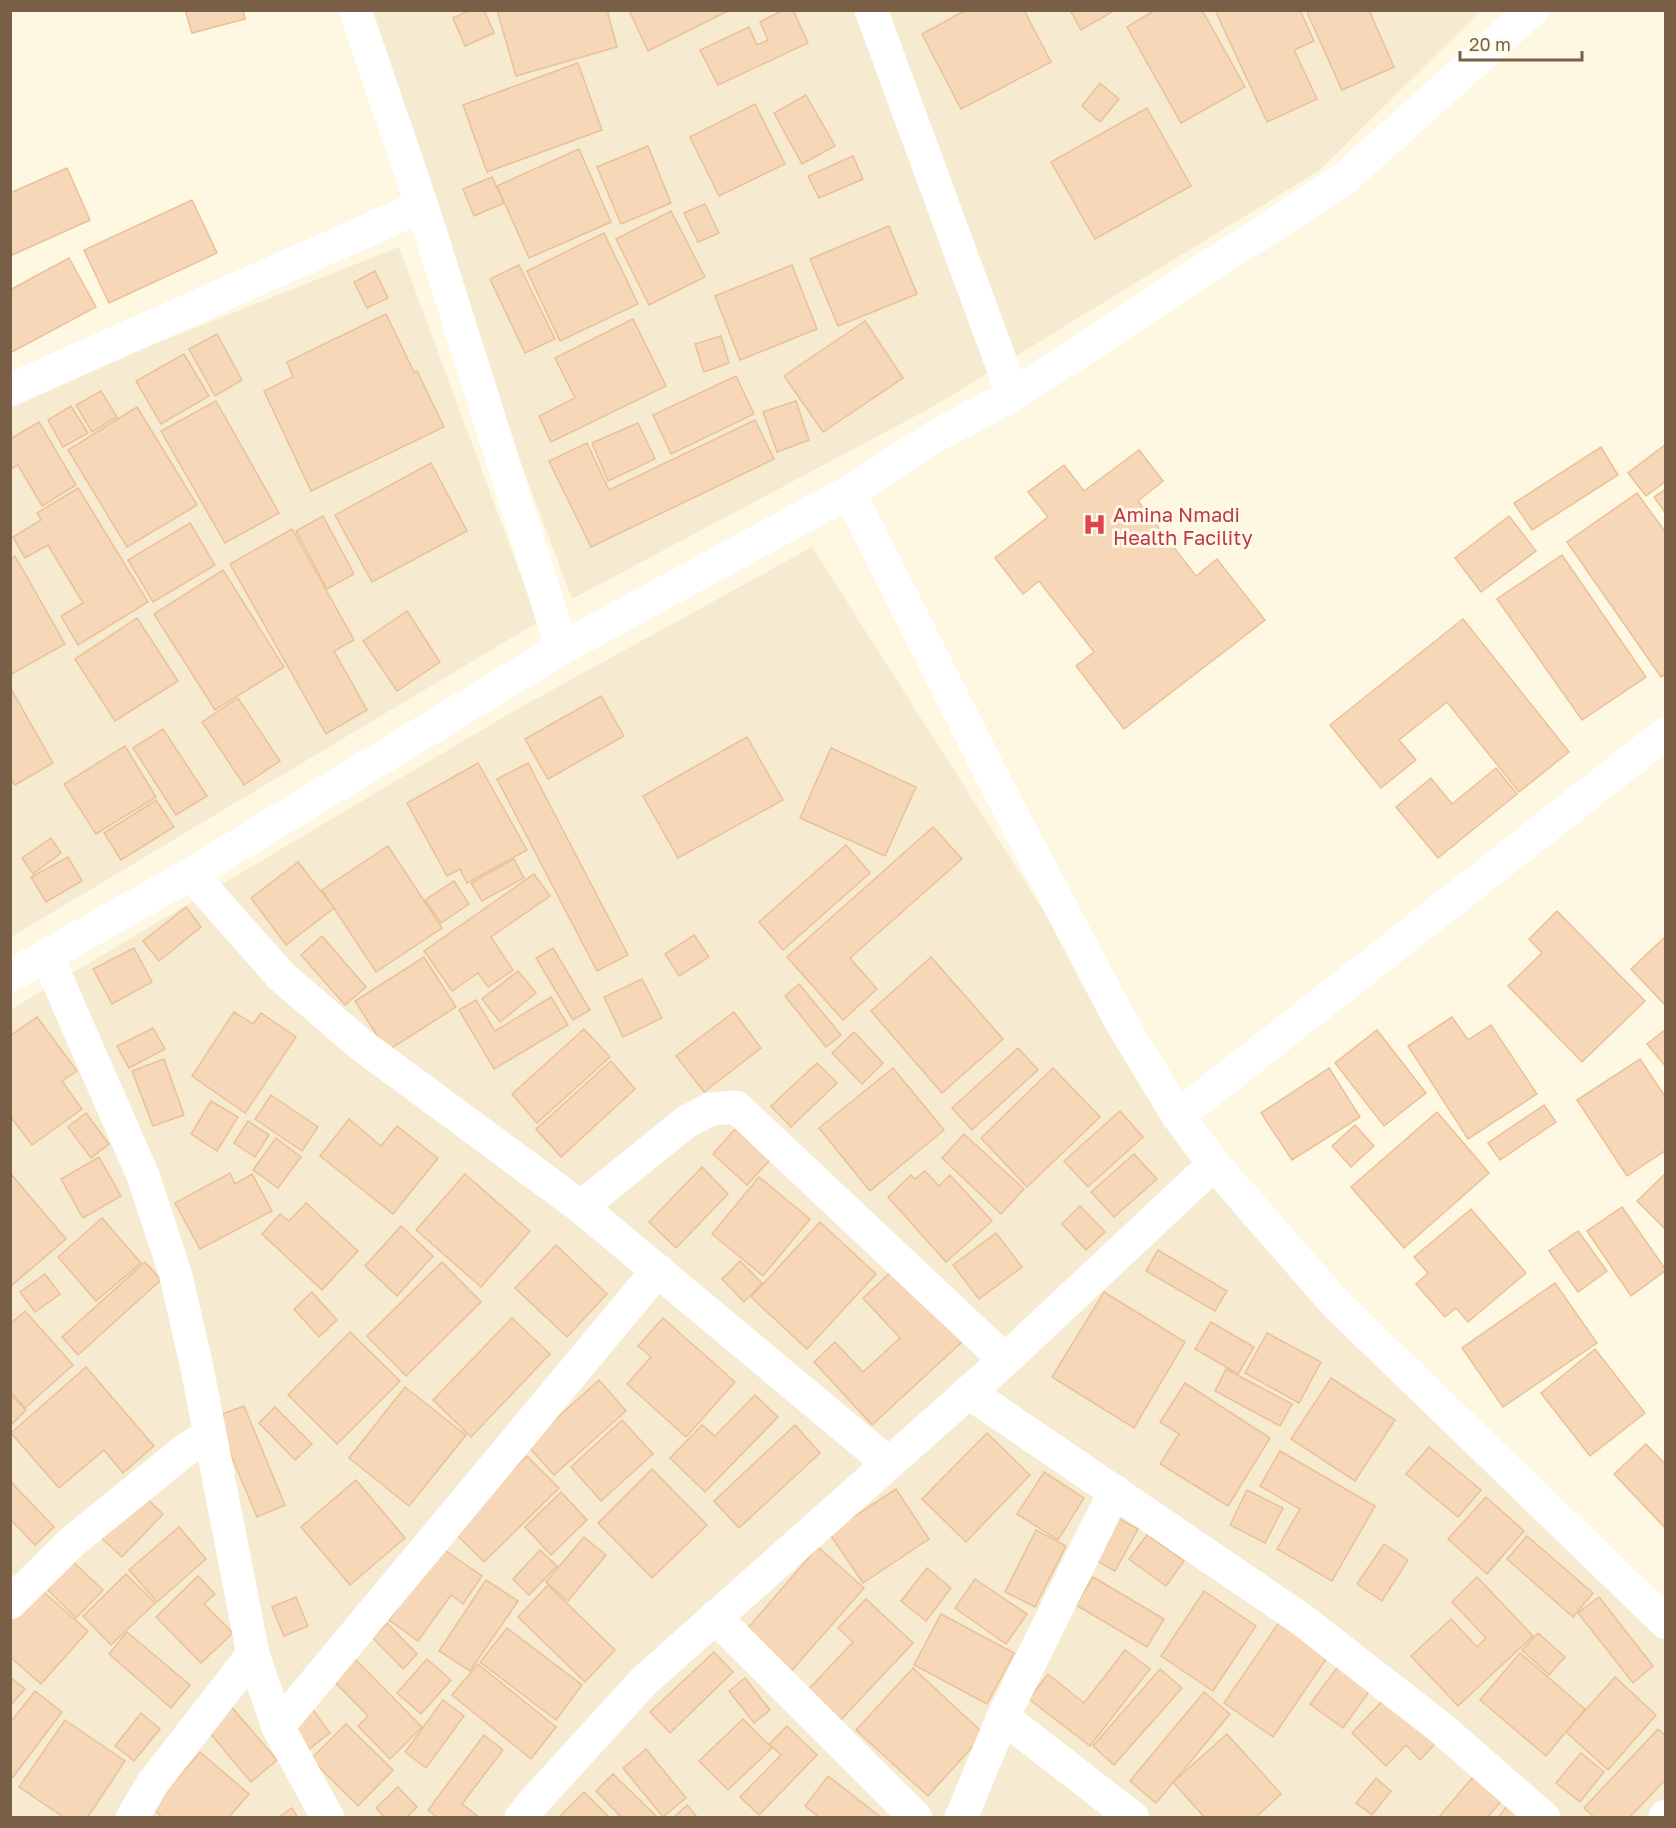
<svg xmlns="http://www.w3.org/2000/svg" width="1676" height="1828" font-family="'Golos Text',sans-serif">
	<rect width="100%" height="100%" fill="#fef7e2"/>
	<g fill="#f6ead0">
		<polygon points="351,11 1480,11 1320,170 936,405 572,599"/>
		<polygon points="399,247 538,622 11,937 11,401"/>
		<polygon points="812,547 1243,1224 1665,1618 1665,1817 11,1817 10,1010 512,712"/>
	</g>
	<g fill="#f6d8b8" stroke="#eac197" stroke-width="1.5">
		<polygon points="185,10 243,10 245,19 192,33"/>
		<polygon points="470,10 484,10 494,33 465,46 453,18"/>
		<polygon points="497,10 607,10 617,47 516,76"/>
		<polygon points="629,10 730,10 648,51"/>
		<polygon points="783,10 793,10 808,43 718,85 700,50 749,27 757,45 768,40 760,22"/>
		<polygon points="966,10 1024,10 1051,62 961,109 922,34"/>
		<polygon points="1070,10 1111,10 1112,12 1081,30"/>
		<polygon points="1155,10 1202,10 1245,87 1181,123 1127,27"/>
		<polygon points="1215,10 1300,10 1314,41 1294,50 1317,99 1267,122"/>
		<polygon points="1306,10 1369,10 1394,67 1342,90"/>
		<polygon points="578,63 602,130 487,172 463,105"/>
		<polygon points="1100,83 1119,99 1100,122 1082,106"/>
		<polygon points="806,95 835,146 802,164 774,113"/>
		<polygon points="755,104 785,164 719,196 690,137"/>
		<polygon points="1147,108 1191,186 1095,239 1051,162"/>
		<polygon points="648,146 671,203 621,224 597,167"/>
		<polygon points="579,149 611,222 529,258 497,186"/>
		<polygon points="853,156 863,179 819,198 808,176"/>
		<polygon points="67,168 90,220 10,256 10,193"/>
		<polygon points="492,177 504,203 474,216 463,189"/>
		<polygon points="192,200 217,253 109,303 84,250"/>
		<polygon points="705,204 719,233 698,242 684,213"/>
		<polygon points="671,211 705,277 649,305 616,239"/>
		<polygon points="889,226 917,294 838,326 810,259"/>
		<polygon points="604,233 638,304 560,341 527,271"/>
		<polygon points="69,258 96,307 10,353 10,290"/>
		<polygon points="519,265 555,339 525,353 490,279"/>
		<polygon points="792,265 817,329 740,360 715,296"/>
		<polygon points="375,271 388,298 367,308 354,282"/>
		<polygon points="386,314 414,372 417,371 444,427 311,491 264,391 293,377 287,362"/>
		<polygon points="633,319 666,386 551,442 539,416 575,398 555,358"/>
		<polygon points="865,321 903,378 823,432 784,376"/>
		<polygon points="217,334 242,380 215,396 189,349"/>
		<polygon points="721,336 729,363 704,372 695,344"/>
		<polygon points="184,354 209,396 161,424 136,381"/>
		<polygon points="736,376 754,414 671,454 653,415"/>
		<polygon points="101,391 117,417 92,432 76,405"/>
		<polygon points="216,401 279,513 225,543 161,431"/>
		<polygon points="796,401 809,440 777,452 763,412"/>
		<polygon points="71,406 88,433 63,447 48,420"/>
		<polygon points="137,407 197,505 127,547 68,450"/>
		<polygon points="755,420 774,459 591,547 549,461 587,443 609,490"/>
		<polygon points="39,422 76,485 42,506 18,465 10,469 10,439"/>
		<polygon points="638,423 655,459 608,481 592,443"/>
		<polygon points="1666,444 1666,481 1646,496 1628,473"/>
		<polygon points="1601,447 1618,475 1532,530 1514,503"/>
		<polygon points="1139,450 1163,481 1138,501 1196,576 1217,559 1265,620 1124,729 1076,666 1094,652 1039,581 1023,594 995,558 1048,517 1028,492 1064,465 1084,491"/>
		<polygon points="431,463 467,531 372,582 335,515"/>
		<polygon points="78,488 148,602 78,645 61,616 83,603 48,545 25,558 13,537 41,520 37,513"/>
		<polygon points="1666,489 1666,514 1654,497"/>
		<polygon points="1637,493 1666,533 1666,674 1661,677 1567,542"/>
		<polygon points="323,516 354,574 327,589 296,531"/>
		<polygon points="1509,516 1536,551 1481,592 1455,558"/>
		<polygon points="190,523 215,565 153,602 128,560"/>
		<polygon points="292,529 354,640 334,651 367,710 326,734 230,564"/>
		<polygon points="1562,555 1646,677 1582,720 1497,599"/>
		<polygon points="15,556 65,644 10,675 10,559"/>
		<polygon points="223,570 284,667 215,710 154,614"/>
		<polygon points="407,611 440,662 397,691 363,641"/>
		<polygon points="137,618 178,681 115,721 75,659"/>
		<polygon points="1463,619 1569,752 1519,792 1447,702 1399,740 1416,760 1381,788 1330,725"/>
		<polygon points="10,687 53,763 15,785 10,778"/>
		<polygon points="601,696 624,736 548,779 525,739"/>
		<polygon points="238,698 280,761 244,785 202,722"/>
		<polygon points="163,729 207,796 176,815 133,748"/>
		<polygon points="747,737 783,800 678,858 643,796"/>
		<polygon points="125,746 156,797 96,834 64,784"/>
		<polygon points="831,748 916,787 885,856 800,818"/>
		<polygon points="478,763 527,850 467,883 460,869 447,876 407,803"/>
		<polygon points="528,763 628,955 597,971 497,779"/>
		<polygon points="1496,768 1517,794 1438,858 1396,807 1431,778 1452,804"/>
		<polygon points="156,800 174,827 121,860 104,833"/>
		<polygon points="933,827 962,859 850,958 877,989 843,1020 787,957"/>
		<polygon points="51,838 61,853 33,874 22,858"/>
		<polygon points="846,845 870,873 783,950 759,922"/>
		<polygon points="388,846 442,928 376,972 322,890"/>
		<polygon points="68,857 82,881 46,902 31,877"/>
		<polygon points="514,859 524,878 482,901 471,883"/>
		<polygon points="298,862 334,908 286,945 251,898"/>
		<polygon points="534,874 550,896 491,937 513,970 488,987 478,973 452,991 424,951"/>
		<polygon points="454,881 469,904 441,923 425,900"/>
		<polygon points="186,907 201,927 159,961 143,941"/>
		<polygon points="1557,911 1645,1001 1582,1062 1508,986 1542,953 1529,939"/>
		<polygon points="694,935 709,957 679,976 665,954"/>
		<polygon points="322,936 366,987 345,1005 301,955"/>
		<polygon points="1666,936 1666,1006 1631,969"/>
		<polygon points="134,948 152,982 112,1004 93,969"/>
		<polygon points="553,948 590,1010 573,1020 536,958"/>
		<polygon points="424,957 456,1007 387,1051 355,1001"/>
		<polygon points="931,957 1003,1039 942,1093 871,1011"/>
		<polygon points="518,971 536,993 500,1022 482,999"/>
		<polygon points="642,979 662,1018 623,1037 604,997"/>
		<polygon points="799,984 841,1035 826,1047 785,996"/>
		<polygon points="551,997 568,1025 494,1069 459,1010 476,1000 495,1031"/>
		<polygon points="234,1012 253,1024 261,1013 296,1037 245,1113 192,1076"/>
		<polygon points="734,1012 761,1048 704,1092 676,1056"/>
		<polygon points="37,1017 77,1071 62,1081 82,1109 32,1145 10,1116 10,1036"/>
		<polygon points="1452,1017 1468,1040 1491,1025 1537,1094 1468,1139 1408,1046"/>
		<polygon points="153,1028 165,1049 129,1068 117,1046"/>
		<polygon points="584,1029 610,1057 537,1123 512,1094"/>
		<polygon points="1666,1029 1666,1067 1647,1044"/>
		<polygon points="1377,1030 1426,1093 1384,1126 1335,1063"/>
		<polygon points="854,1032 883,1063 862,1084 832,1053"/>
		<polygon points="1018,1048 1038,1070 972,1130 952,1108"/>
		<polygon points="164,1059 184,1115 153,1126 132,1071"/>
		<polygon points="1640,1059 1666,1098 1666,1150 1627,1176 1577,1100"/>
		<polygon points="611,1061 635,1089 561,1157 536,1129"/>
		<polygon points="817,1063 837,1083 791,1127 771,1106"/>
		<polygon points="893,1068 944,1130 870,1191 819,1128"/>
		<polygon points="1053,1068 1100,1117 1027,1187 981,1138"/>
		<polygon points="1329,1068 1360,1117 1292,1160 1261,1113"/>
		<polygon points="271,1095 318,1127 302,1151 255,1119"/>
		<polygon points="211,1101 238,1117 217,1151 191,1134"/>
		<polygon points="1544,1105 1556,1122 1500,1160 1488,1143"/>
		<polygon points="1120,1111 1143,1137 1088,1187 1064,1161"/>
		<polygon points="1437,1112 1489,1173 1404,1248 1351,1187"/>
		<polygon points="86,1113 109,1144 91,1158 68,1127"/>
		<polygon points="349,1119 381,1146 397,1126 438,1158 393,1214 320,1156"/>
		<polygon points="248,1121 269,1135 255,1157 234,1143"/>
		<polygon points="1355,1125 1374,1146 1351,1167 1332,1146"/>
		<polygon points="735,1129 770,1160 747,1185 713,1154"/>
		<polygon points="964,1134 1024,1189 1001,1214 942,1158"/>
		<polygon points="276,1138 301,1157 278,1188 253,1170"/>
		<polygon points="1134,1154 1157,1179 1114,1217 1091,1192"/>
		<polygon points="99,1157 121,1196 83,1218 61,1179"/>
		<polygon points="702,1167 728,1194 676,1248 649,1222"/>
		<polygon points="925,1171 939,1186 950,1175 992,1221 946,1262 888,1197 911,1175 915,1179"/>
		<polygon points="230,1173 235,1184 252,1174 272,1211 200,1249 175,1203"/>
		<polygon points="1666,1173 1666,1230 1637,1201"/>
		<polygon points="11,1174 66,1239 12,1285 10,1284"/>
		<polygon points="465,1174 530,1231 481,1287 416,1230"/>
		<polygon points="759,1177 810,1219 763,1276 712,1234"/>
		<polygon points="306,1203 358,1251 322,1290 262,1234 280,1214 289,1221"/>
		<polygon points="1080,1206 1105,1232 1086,1250 1062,1224"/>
		<polygon points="1622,1207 1666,1270 1631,1296 1587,1231"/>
		<polygon points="1471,1209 1526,1273 1468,1322 1456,1308 1445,1317 1416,1284 1428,1273 1414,1257"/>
		<polygon points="102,1218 141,1263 96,1301 58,1257"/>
		<polygon points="820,1222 876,1274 807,1349 751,1297"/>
		<polygon points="401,1226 433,1256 397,1296 365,1266"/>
		<polygon points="1578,1231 1607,1271 1578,1292 1549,1251"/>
		<polygon points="996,1233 1022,1267 979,1299 953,1265"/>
		<polygon points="556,1245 607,1294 567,1337 515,1288"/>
		<polygon points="1158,1250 1227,1291 1215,1311 1146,1271"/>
		<polygon points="740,1261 762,1283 744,1302 722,1279"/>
		<polygon points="145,1262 161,1280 78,1355 62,1337"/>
		<polygon points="442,1262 481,1302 406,1376 367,1336"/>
		<polygon points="895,1268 963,1341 872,1425 814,1362 835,1342 863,1372 900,1338 863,1298"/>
		<polygon points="45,1274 60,1294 35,1312 20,1292"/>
		<polygon points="1555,1283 1597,1343 1503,1407 1462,1348"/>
		<polygon points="312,1292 337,1320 319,1337 294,1309"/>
		<polygon points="1104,1292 1185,1342 1134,1428 1052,1377"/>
		<polygon points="25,1311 73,1365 25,1408 10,1391 10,1324"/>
		<polygon points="512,1318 550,1354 471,1437 433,1400"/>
		<polygon points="663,1318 735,1382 686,1437 627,1384 651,1357 638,1346"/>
		<polygon points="1211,1322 1254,1347 1238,1374 1195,1349"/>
		<polygon points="350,1332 400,1381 337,1444 288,1395"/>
		<polygon points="1267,1333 1321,1362 1299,1403 1245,1373"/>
		<polygon points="1595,1349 1645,1413 1590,1456 1541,1393"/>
		<polygon points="86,1367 154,1446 123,1473 104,1450 59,1488 11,1433"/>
		<polygon points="1226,1369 1292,1404 1280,1426 1215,1391"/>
		<polygon points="1331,1378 1395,1420 1355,1481 1291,1439"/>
		<polygon points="599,1380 626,1411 554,1475 527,1445"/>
		<polygon points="1185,1383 1270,1438 1228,1506 1160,1464 1179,1434 1160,1422"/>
		<polygon points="405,1387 466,1435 409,1506 349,1458"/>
		<polygon points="10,1394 26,1410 10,1426"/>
		<polygon points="755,1395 778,1417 705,1492 670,1458 702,1425 715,1436"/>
		<polygon points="244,1406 285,1505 257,1517 215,1417"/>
		<polygon points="275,1407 312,1444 295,1460 259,1423"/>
		<polygon points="622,1420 653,1454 601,1501 571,1467"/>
		<polygon points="795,1425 820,1453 739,1528 714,1501"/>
		<polygon points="987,1433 1030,1475 966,1542 922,1499"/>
		<polygon points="1646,1444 1666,1465 1666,1529 1614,1474"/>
		<polygon points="1429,1447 1481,1490 1458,1517 1406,1474"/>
		<polygon points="1280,1451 1375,1506 1332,1581 1277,1549 1300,1509 1260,1486"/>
		<polygon points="527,1456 559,1488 484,1562 452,1530"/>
		<polygon points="652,1469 707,1525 652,1578 598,1523"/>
		<polygon points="1044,1472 1084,1498 1058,1540 1017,1514"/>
		<polygon points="356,1480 405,1538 350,1585 301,1527"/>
		<polygon points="10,1481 54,1527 35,1545 10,1519"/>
		<polygon points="896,1489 929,1539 863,1583 829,1533"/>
		<polygon points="138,1490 163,1514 122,1557 97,1534"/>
		<polygon points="1247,1490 1283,1508 1265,1543 1230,1525"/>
		<polygon points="561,1492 587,1520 551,1555 525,1527"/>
		<polygon points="1486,1497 1524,1531 1487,1574 1448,1539"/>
		<polygon points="1112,1515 1138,1529 1115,1571 1090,1557"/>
		<polygon points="179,1527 206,1559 157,1602 129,1570"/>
		<polygon points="1036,1530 1066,1546 1035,1607 1005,1592"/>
		<polygon points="1147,1535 1184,1561 1166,1586 1129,1559"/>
		<polygon points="1527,1536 1593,1593 1573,1617 1507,1559"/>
		<polygon points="584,1537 606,1555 568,1601 546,1582"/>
		<polygon points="1384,1544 1408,1560 1382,1601 1357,1584"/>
		<polygon points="440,1547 482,1576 463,1604 451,1595 418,1641 389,1620"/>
		<polygon points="818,1547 864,1588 787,1676 741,1636"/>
		<polygon points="540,1550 557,1566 529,1595 513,1579"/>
		<polygon points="68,1557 103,1590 76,1618 42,1584"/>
		<polygon points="927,1568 951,1588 926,1621 901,1601"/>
		<polygon points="126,1574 155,1603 111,1645 83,1616"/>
		<polygon points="198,1576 215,1594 204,1604 233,1633 201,1663 156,1617"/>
		<polygon points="1093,1577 1164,1619 1147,1647 1076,1605"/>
		<polygon points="1477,1577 1533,1636 1458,1706 1411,1656 1451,1619 1477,1647 1486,1638 1452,1602"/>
		<polygon points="975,1579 1027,1614 1006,1644 955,1608"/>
		<polygon points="486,1580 518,1601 470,1671 439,1651"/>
		<polygon points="548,1585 615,1650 585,1682 518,1617"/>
		<polygon points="39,1588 88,1631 41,1684 10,1657 10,1621"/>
		<polygon points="1204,1591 1256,1626 1213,1691 1161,1656"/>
		<polygon points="296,1597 308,1626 284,1636 272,1607"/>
		<polygon points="1599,1597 1653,1666 1633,1683 1578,1613"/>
		<polygon points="866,1599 913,1643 836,1725 804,1694 853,1642 838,1628"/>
		<polygon points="941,1614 1014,1653 987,1704 914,1665"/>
		<polygon points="1280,1621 1329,1655 1273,1737 1224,1703"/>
		<polygon points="387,1623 417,1654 403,1669 373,1638"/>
		<polygon points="507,1628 582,1685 556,1720 480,1662"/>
		<polygon points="127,1632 190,1685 171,1708 109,1654"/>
		<polygon points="1538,1633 1565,1657 1549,1675 1522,1650"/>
		<polygon points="1125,1650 1150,1669 1090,1746 1029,1699 1048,1674 1084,1703"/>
		<polygon points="714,1652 733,1672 670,1733 650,1712"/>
		<polygon points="1520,1653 1585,1709 1546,1756 1480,1700"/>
		<polygon points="353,1657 422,1727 390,1759 358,1726 368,1716 331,1678"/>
		<polygon points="427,1659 451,1680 421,1714 397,1693"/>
		<polygon points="478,1664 556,1727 531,1759 452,1695"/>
		<polygon points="1339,1665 1371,1689 1343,1728 1310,1704"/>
		<polygon points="913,1668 984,1734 928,1796 856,1730"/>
		<polygon points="1160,1669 1182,1688 1114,1765 1093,1746"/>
		<polygon points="10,1677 25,1689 10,1706"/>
		<polygon points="1615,1677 1656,1715 1608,1770 1566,1732"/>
		<polygon points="745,1678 770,1710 754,1723 729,1691"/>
		<polygon points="35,1691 62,1712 13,1777 10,1774 10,1723"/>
		<polygon points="1204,1692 1230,1714 1156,1803 1130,1781"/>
		<polygon points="1386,1697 1435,1744 1420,1760 1406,1745 1386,1766 1352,1733"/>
		<polygon points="443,1700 464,1716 426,1768 405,1752"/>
		<polygon points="229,1704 277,1760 251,1782 204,1726"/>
		<polygon points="311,1707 330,1733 308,1750 288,1724"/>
		<polygon points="141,1713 160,1729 134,1761 115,1746"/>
		<polygon points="743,1719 772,1748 728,1790 699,1761"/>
		<polygon points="65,1720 125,1761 87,1818 65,1818 19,1787"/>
		<polygon points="346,1724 393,1770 358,1806 311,1759"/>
		<polygon points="787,1726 817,1755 759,1815 740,1797 781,1755 769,1744"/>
		<polygon points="1658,1729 1666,1736 1666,1779 1629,1818 1595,1818 1584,1808"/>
		<polygon points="1227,1734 1281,1794 1255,1818 1205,1818 1173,1782"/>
		<polygon points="484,1735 503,1750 462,1804 478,1816 438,1818 428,1810"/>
		<polygon points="646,1749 686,1798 663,1817 623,1768"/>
		<polygon points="200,1752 249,1794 228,1818 163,1818 152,1808"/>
		<polygon points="1581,1753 1604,1772 1580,1802 1556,1783"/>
		<polygon points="1478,1771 1506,1795 1487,1818 1438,1818"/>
		<polygon points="613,1774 658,1818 622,1818 596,1791"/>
		<polygon points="828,1776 882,1818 820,1818 805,1806"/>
		<polygon points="1376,1778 1391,1791 1372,1815 1356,1803"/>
		<polygon points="398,1787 417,1807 406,1818 385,1818 376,1808"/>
		<polygon points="584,1792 610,1818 563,1818 561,1815"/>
		<polygon points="1509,1803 1528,1818 1498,1818"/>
		<polygon points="687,1805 698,1818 673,1818"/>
		<polygon points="292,1808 298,1818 277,1818"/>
	</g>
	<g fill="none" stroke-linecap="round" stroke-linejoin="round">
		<g stroke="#fff" stroke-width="33">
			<polyline points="355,10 422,206 562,648"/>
			<polyline points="871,10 1013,395"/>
			<polyline points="1532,10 1345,178 1013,395 939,434 849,492 994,780 1121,1022 1178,1116 1214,1164 1336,1304 1666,1623"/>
			<polyline points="10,390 422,206"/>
			<polyline points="191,874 281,976 360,1044 581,1207 888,1463"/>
			<polyline points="47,956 144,1178 176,1276 197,1368 253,1654 278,1727 328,1818"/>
			<polyline points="10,976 191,874 562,648 849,492"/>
			<polyline points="1178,1116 1666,733"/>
			<polyline points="581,1207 686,1122 711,1109 736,1107 1005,1360"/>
			<polyline points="968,1392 1301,1619 1441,1728 1544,1818"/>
			<polyline points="10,1603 73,1541 184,1451 209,1435"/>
			<polyline points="715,1617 916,1818"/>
			<polyline points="1003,1717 1133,1818"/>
			<polyline points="278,1727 658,1270"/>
			<polyline points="132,1818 152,1784 253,1654"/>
			<polyline points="521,1818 531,1805 644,1681 1005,1360 1214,1164"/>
			<polyline points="961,1818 1003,1717 1115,1491"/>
			<polyline points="1665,1818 1666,1816"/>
		</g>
	</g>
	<defs>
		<symbol id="hospital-bare" viewBox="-9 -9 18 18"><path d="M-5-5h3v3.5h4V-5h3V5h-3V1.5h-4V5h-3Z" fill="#e0444e" stroke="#fffaea" stroke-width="2.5" paint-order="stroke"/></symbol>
	</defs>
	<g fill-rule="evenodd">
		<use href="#hospital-bare" x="1078" y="508" width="33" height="33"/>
	</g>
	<g text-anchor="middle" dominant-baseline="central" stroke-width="6" stroke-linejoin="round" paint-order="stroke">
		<g font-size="20" fill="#be3a42" stroke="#fffaea" text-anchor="start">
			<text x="1113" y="514">Amina Nmadi<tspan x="1113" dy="23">Health Facility</tspan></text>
		</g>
	</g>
	<rect width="1676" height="1828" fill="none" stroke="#785f46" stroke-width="24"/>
	<path d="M1460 51v9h122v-9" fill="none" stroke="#785f46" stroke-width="3"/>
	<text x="1469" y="51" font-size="18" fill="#785f46" stroke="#fffaea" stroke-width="4.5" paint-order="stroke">20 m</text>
</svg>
